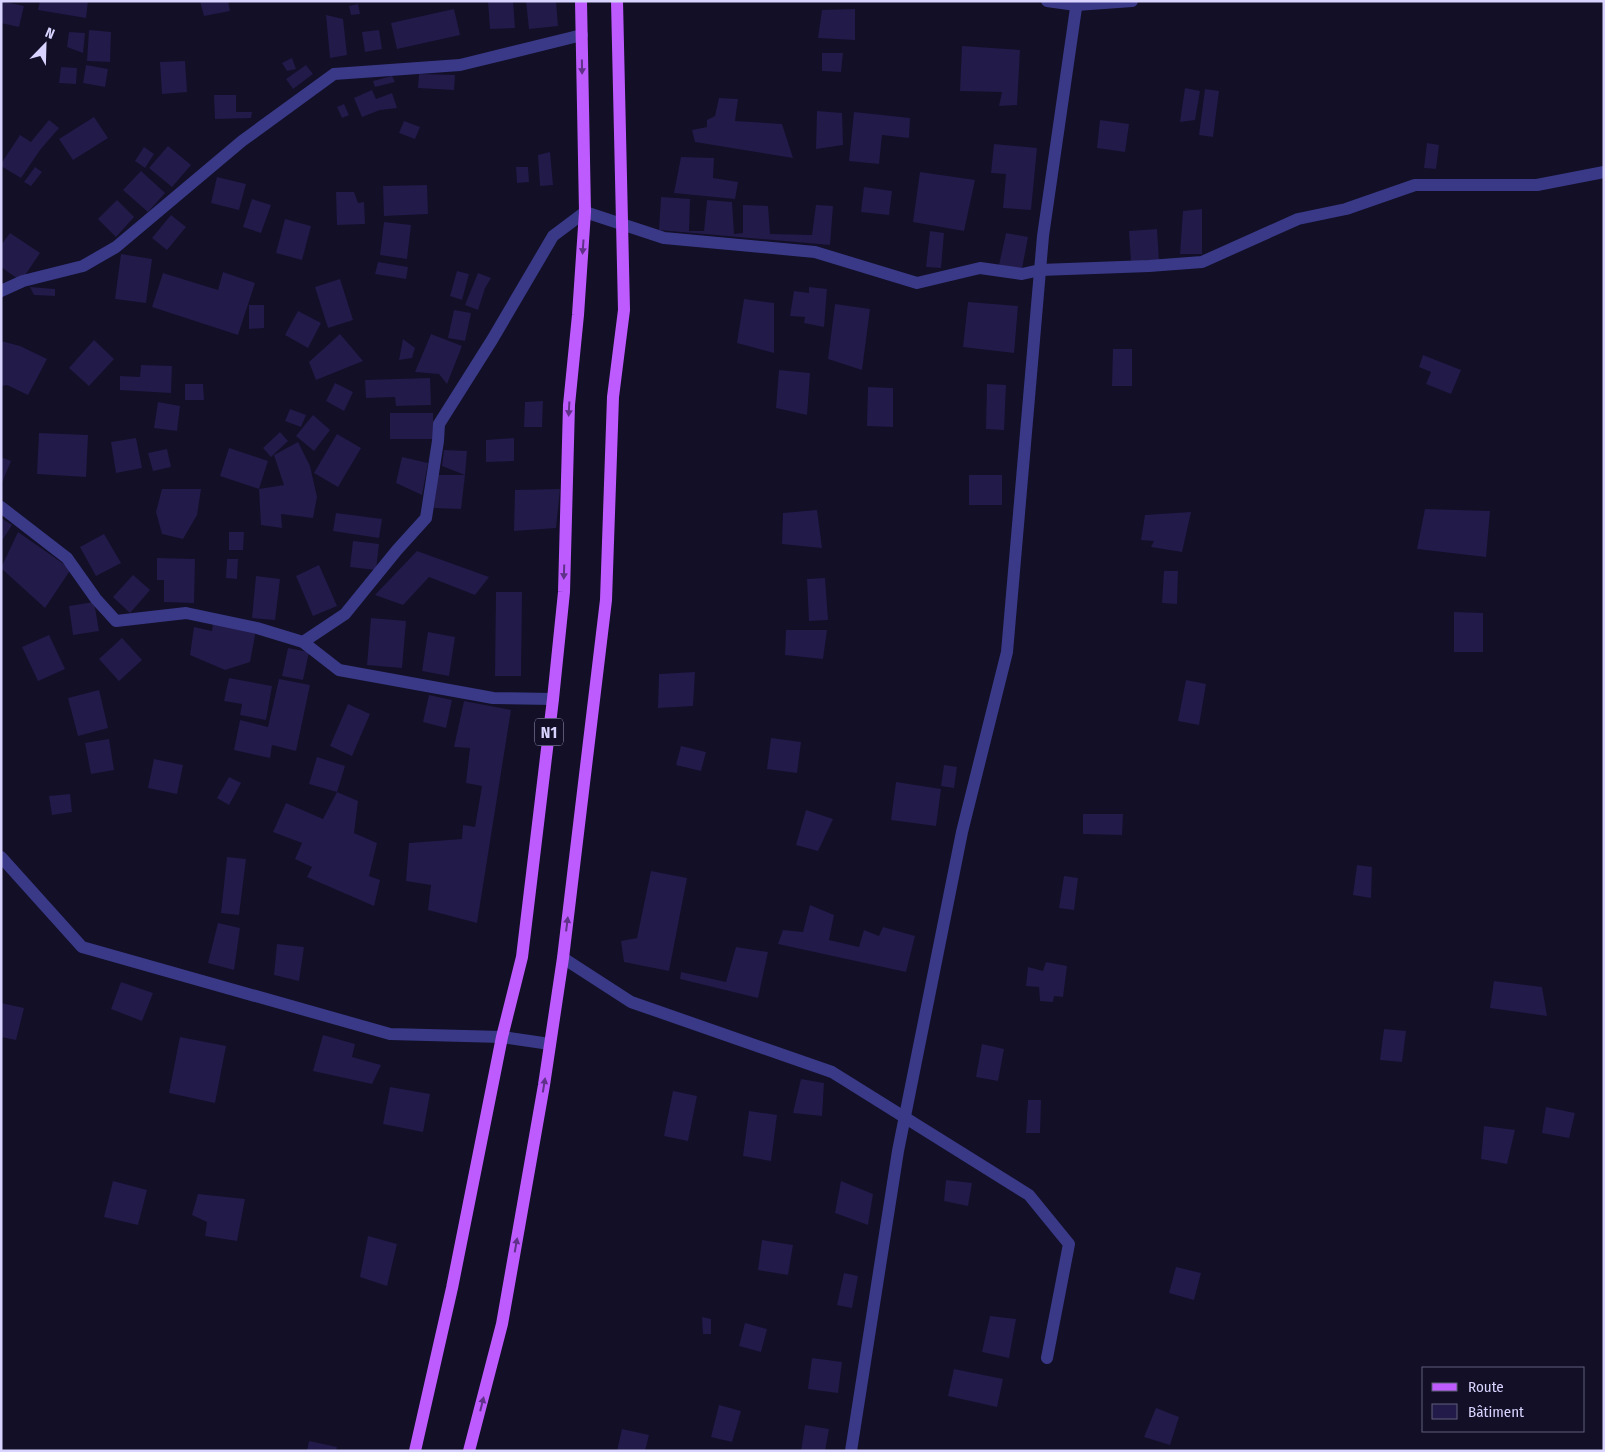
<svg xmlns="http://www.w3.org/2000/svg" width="1605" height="1452" font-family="'Fira Sans Condensed',sans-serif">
	<rect width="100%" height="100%" fill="#120f27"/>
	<g fill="#221a48">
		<polygon points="1,1 24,6 19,27 1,23"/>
		<polygon points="40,1 88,1 86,18 38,10"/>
		<polygon points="200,1 228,1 230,11 204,16"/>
		<polygon points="488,1 513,1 515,28 490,29"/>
		<polygon points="526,1 556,1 558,26 529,29"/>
		<polygon points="358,4 360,14 351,15 349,6"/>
		<polygon points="454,9 460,35 397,49 391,23"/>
		<polygon points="855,9 855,40 818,38 822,10"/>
		<polygon points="326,15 343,19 347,55 330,58"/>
		<polygon points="89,30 111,32 110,62 87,61"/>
		<polygon points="379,30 382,49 365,52 362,32"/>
		<polygon points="69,32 85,33 83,53 67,47"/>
		<polygon points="962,46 1020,50 1017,105 999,106 1002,92 960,91"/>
		<polygon points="822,53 843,53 841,72 822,71"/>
		<polygon points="292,58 296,69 287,71 282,63"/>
		<polygon points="185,61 187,92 162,94 160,62"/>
		<polygon points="86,65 108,69 105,87 83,83"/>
		<polygon points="306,65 313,74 293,89 286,79"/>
		<polygon points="61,67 77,68 76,84 59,83"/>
		<polygon points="419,74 455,75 454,90 418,88"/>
		<polygon points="392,76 395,82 375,87 373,81"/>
		<polygon points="1185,88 1200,91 1195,120 1180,122"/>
		<polygon points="1205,89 1219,91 1213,137 1199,135"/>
		<polygon points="372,90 376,99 392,93 397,108 380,110 362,117 354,98"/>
		<polygon points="214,95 236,95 236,112 252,112 251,118 215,119"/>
		<polygon points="719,98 738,99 735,121 782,124 793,158 695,142 692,130 707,127 707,120 715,116"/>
		<polygon points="344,104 349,115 342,118 337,107"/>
		<polygon points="817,111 842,113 843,145 816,149"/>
		<polygon points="854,112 910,118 909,138 882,135 879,164 849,161"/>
		<polygon points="94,117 108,138 73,160 59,139"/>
		<polygon points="49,120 59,128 40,150 21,178 1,166 1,164 20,135 31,142"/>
		<polygon points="1100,120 1129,124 1125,152 1097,148"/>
		<polygon points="404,121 420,127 415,139 399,133"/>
		<polygon points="1427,143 1439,145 1436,169 1424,168"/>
		<polygon points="994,144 1037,148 1031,210 1003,208 1006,174 991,173"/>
		<polygon points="168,146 191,165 172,187 149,168"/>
		<polygon points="144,147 154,154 145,168 135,161"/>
		<polygon points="550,152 553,185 540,186 538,155"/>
		<polygon points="681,157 714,158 713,178 738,182 735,199 674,193"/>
		<polygon points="35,167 42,172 31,186 24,182"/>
		<polygon points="516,167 528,167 529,182 517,183"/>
		<polygon points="141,171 165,193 148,212 123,190"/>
		<polygon points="920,172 975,180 964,231 913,222"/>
		<polygon points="217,177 246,184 239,210 211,203"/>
		<polygon points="427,185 428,214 384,216 383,186"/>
		<polygon points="864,187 892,191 889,215 861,212"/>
		<polygon points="336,192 354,192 358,203 364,202 365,224 337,225"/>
		<polygon points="661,197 690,199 689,231 704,231 707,200 732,202 734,234 743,233 743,205 768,206 770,234 812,235 816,205 833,206 830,245 659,230"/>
		<polygon points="252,199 271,205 261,233 243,227"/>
		<polygon points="117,200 134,217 116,237 98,219"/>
		<polygon points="1202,209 1202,254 1180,254 1183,211"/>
		<polygon points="171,215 186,227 167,250 152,238"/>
		<polygon points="285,219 311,226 302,260 276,253"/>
		<polygon points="384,222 411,225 407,259 380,255"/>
		<polygon points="1157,229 1159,261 1131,262 1129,231"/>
		<polygon points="930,231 944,233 941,268 926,267"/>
		<polygon points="10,233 40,253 21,281 1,267 1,245"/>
		<polygon points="1006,233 1028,237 1022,269 999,265"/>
		<polygon points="121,254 152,259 146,303 115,299"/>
		<polygon points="378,262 408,267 406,279 375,274"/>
		<polygon points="457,271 469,274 462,300 450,296"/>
		<polygon points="223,272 255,283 238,335 152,307 163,273 218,290"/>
		<polygon points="478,273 491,278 485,288 478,310 465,305"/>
		<polygon points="340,279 353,320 328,328 315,287"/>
		<polygon points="30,287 55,289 55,296 34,295"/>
		<polygon points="809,287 827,289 824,327 804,323 805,317 790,316 794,291 809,293"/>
		<polygon points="744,299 774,303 774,353 737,343"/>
		<polygon points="968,302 1018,306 1014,353 963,347"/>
		<polygon points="835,304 870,309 862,370 828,359"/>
		<polygon points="249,305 264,305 264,328 249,329"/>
		<polygon points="454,310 471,313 465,341 448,338"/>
		<polygon points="298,311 321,323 308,348 285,335"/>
		<polygon points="340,334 363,361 316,380 309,362"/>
		<polygon points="431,334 462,346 447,384 439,374 415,372"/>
		<polygon points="403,339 415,348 412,358 399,360"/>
		<polygon points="94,340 114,359 89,386 69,368"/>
		<polygon points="1,341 20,346 47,359 28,395 7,385 1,386"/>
		<polygon points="1113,349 1132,349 1132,386 1112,386"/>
		<polygon points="1423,355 1461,370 1451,394 1426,384 1431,372 1419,367"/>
		<polygon points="141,365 172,366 171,393 120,390 120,376 140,377"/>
		<polygon points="779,370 810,373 807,415 776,408"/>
		<polygon points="430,378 431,405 396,406 395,397 366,398 365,380"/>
		<polygon points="335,383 353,392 344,411 326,401"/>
		<polygon points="185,384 203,384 204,400 185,400"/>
		<polygon points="987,384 1006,385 1004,430 986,429"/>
		<polygon points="868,387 893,388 893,427 867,426"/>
		<polygon points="543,401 542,427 524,427 525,402"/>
		<polygon points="158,402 180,406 177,431 154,428"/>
		<polygon points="290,409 306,415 301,427 285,421"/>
		<rect x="390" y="413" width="43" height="26"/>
		<polygon points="313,415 330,430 314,451 296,436"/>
		<polygon points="280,432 288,441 271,457 263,448"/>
		<polygon points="39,433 88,435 86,477 37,474"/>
		<polygon points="337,434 361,448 338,487 314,473"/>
		<polygon points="136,438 142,468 116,473 111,442"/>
		<polygon points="514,438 514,461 486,462 486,440"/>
		<polygon points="298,442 310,466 317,497 313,518 281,514 282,528 261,525 259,489 284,485 274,455"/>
		<polygon points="229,448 268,461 259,489 220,476"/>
		<polygon points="167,449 171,467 153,471 148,453"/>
		<polygon points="444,450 467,451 465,475 442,466"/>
		<polygon points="1,457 11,461 1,485"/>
		<polygon points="402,457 428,463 422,495 396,483"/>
		<polygon points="437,475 465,475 461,509 434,508"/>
		<rect x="969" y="475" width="33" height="30"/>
		<polygon points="162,489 201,489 197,515 183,539 162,534 156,512"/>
		<polygon points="560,489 556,528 514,531 515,490"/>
		<polygon points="1425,509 1490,511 1486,557 1417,549"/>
		<polygon points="817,510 822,548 782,544 783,513"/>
		<polygon points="1191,512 1182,552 1151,547 1154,541 1141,540 1145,515"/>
		<polygon points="336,513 382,519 379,538 333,531"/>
		<polygon points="1,518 12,525 1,542"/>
		<polygon points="18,532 71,569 45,608 1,568"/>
		<polygon points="229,532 244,532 243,550 229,550"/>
		<polygon points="104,534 121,563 96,576 80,547"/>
		<polygon points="353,541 379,544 376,570 350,567"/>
		<polygon points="417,551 489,577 475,595 429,577 403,605 375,595"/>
		<polygon points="157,558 195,559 194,603 164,602 164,580 157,580"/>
		<polygon points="227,559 238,559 237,579 226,578"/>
		<polygon points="319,565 337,606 313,616 296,576"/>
		<polygon points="1164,571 1178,571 1177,604 1162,603"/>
		<polygon points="133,575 150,590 130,613 113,597"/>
		<polygon points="256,576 280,579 275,620 252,618"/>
		<polygon points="825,578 828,620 809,621 807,579"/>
		<polygon points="496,592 522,592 521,676 495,676"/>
		<polygon points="94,602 99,631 73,635 69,606"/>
		<polygon points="1454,612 1483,613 1483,652 1454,652"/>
		<polygon points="371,618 406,621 402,668 367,665"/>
		<polygon points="213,623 256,630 250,662 225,670 190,655 194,627 212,631"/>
		<polygon points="786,630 827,630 823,659 785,655"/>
		<polygon points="428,632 455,637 449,676 422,671"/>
		<polygon points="49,635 65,669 38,681 22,647"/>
		<polygon points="122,638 142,660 119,681 99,659"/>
		<polygon points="288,648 309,652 303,680 282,676"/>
		<polygon points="695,672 693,706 658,708 659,674"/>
		<polygon points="229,678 272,686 266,720 240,715 242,704 224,701"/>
		<polygon points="279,679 310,685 296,751 272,745 270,758 234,750 240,720 268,727"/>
		<polygon points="1186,680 1206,684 1199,725 1178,721"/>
		<polygon points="99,690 108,728 78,736 68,698"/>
		<polygon points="429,695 452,700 446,728 423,722"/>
		<polygon points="464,701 511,710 477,923 428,910 431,885 406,881 409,843 462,839 463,825 475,827 482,786 466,783 470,748 454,747"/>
		<polygon points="348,704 370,714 352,756 330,746"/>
		<polygon points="771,738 801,742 797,773 767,769"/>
		<polygon points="109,739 114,770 91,774 85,743"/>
		<polygon points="681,746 706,752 701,771 676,765"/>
		<polygon points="317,757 345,766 337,792 358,801 354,833 377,843 369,876 380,880 374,906 307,877 312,867 295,859 302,843 273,832 286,803 323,819 337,792 309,784"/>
		<polygon points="154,759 183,765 177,794 148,788"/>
		<polygon points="944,765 957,767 954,788 941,786"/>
		<polygon points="229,777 241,783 229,805 217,798"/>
		<polygon points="896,782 941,789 936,826 891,820"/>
		<polygon points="70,794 72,812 52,815 49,796"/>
		<polygon points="806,810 833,819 818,851 796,845"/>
		<polygon points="1083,814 1123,814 1122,835 1083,834"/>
		<polygon points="227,857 246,859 239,915 221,913"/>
		<polygon points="1357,865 1372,867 1371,898 1353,895"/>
		<polygon points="651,871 687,878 669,971 624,962 621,941 637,938"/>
		<polygon points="1064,876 1078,878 1074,910 1059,908"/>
		<polygon points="810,905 834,915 829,940 859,947 864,930 879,936 883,927 915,936 906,972 778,944 783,930 803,932"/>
		<polygon points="218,923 240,928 234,970 208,963"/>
		<polygon points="277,944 304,947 299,981 274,975"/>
		<polygon points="736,947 768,952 758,998 680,979 681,972 726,982"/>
		<polygon points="1046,962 1067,966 1063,997 1054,996 1053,1002 1040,1001 1039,987 1026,986 1028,967 1043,971"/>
		<polygon points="1494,981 1542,987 1547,1016 1490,1008"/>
		<polygon points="121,982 153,993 142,1021 111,1009"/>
		<polygon points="1,1003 24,1008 16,1040 1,1037"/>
		<polygon points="1384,1029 1406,1031 1402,1062 1380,1060"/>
		<polygon points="323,1035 355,1044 352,1057 381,1065 372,1084 313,1071"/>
		<polygon points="180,1037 226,1046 215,1103 169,1093"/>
		<polygon points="982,1044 1004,1049 998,1081 976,1077"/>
		<polygon points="801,1079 824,1083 822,1116 793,1113"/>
		<polygon points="390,1087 430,1094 423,1132 383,1124"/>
		<polygon points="673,1091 697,1096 688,1141 664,1136"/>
		<polygon points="1028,1100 1041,1100 1040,1133 1026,1133"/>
		<polygon points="1546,1107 1575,1113 1569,1138 1542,1133"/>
		<polygon points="749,1111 777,1115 771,1161 743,1156"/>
		<polygon points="1484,1126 1515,1130 1507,1164 1481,1159"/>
		<polygon points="946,1180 972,1183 968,1206 944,1201"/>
		<polygon points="113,1181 147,1190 138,1225 104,1217"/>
		<polygon points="841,1181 873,1194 868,1225 835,1213"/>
		<polygon points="198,1194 245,1199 237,1241 205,1236 207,1222 192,1215"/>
		<polygon points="368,1236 397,1244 387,1286 360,1277"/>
		<polygon points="762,1240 793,1245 788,1275 758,1270"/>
		<polygon points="1176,1267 1201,1273 1194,1300 1169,1293"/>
		<polygon points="844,1273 858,1276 852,1308 837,1305"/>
		<polygon points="990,1316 1016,1319 1009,1358 982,1352"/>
		<polygon points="702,1317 711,1319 711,1334 703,1334"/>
		<polygon points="745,1323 767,1329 761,1352 739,1346"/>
		<polygon points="812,1358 842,1362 838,1393 808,1389"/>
		<polygon points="954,1369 1003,1379 997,1407 948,1396"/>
		<polygon points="719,1405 741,1411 732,1442 711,1437"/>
		<polygon points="1156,1408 1179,1417 1170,1445 1144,1437"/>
		<polygon points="805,1425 829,1429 825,1451 801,1451"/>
		<polygon points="622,1429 649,1435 645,1451 617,1451"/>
		<polygon points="309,1441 337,1447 336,1451 307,1451"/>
	</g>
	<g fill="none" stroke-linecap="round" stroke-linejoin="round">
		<g stroke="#3a3987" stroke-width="12">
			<polyline points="1047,1 1076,5 1132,1"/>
			<polyline points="1,291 23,281 83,266 116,247 242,141 334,74 460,65 582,35"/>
			<polyline points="1,507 67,558 96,599 116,621 186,613 257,628 303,642 339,670 493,698 553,699"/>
			<polyline points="303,642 345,614 397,550 426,518 438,441 439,424 492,340 553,236 585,212 664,238 815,252 917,283 980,268 1022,274 1040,270 1149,266 1202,262 1298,219 1346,209 1415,185 1537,185 1604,172"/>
			<polyline points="1,857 82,947 390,1034 502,1037 550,1044"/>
			<polyline points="563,958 631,1002 832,1072 1029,1195 1069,1244 1047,1358"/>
			<polyline points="851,1451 898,1151 962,832 1007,652 1043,236 1077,1"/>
		</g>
		<g stroke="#bd5bff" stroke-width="12">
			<polyline points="415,1451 452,1288 502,1037 522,957 553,699 564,592 569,405 578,315 585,212 581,1"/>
			<polyline points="469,1451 502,1324 544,1085 563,958 606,600 613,397 624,310 617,1"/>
		</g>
	</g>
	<defs><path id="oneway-solid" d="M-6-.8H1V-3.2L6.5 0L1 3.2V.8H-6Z" transform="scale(1.25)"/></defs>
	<g fill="#5f3188">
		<use href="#oneway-solid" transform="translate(582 67) rotate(89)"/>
		<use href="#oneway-solid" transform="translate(583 247) rotate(94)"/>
		<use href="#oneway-solid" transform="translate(569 409) rotate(93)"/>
		<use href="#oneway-solid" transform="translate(564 572) rotate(92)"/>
		<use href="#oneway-solid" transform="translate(567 924) rotate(-83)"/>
		<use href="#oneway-solid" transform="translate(544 1085) rotate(-81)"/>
		<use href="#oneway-solid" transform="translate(516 1245) rotate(-80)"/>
		<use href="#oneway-solid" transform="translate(482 1404) rotate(-76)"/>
	</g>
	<g text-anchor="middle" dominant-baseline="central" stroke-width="4" stroke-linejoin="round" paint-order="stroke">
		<rect fill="#120f27" stroke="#9d99be" stroke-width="1" x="535" y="718.5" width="28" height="27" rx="4"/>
		<g font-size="16" font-weight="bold" fill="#d8d4ff">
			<text x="549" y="732">N1</text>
		</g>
	</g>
	<rect width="1605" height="1452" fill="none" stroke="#d8d4ff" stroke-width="5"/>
	<rect x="1422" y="1367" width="162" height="65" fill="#120f27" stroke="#615e7d"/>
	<rect x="1432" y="1383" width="25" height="8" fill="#bd5bff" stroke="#615e7d"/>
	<text x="1468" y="1392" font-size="15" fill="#d8d4ff">Route</text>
	<rect x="1432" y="1404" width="25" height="15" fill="#221a48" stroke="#615e7d"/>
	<text x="1468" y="1417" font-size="15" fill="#d8d4ff">Bâtiment</text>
	<g transform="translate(45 45) rotate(23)" stroke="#120f27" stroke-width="4" paint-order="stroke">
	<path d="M0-4L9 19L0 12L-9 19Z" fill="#d8d4ff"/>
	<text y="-8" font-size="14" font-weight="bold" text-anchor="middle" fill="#d8d4ff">N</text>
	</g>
</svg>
